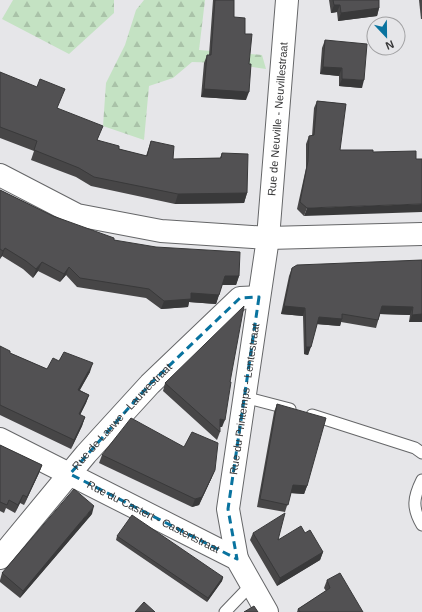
<svg xmlns="http://www.w3.org/2000/svg" width="422" height="612" font-family="Arial,sans-serif">
	<defs>
		<pattern id="forest-firs" width="22" height="20" patternUnits="userSpaceOnUse"><rect width="22" height="20" fill="#c4e2c3"/><path d="M5 1l3.5 6h-7zM16 11l3.5 6h-7z" fill="#a9c2a8"/></pattern>
	</defs>
	<rect width="100%" height="100%" fill="#e6e6e9"/>
	<g fill="url(#forest-firs)">
		<polygon points="13,0 114,0 114,13 69,54 2,19"/>
		<polygon points="144,0 205,0 199,50 262,55 266,69 223,63 192,62 173,78 149,86 144,140 103,126 106,83 125,45 136,10"/>
	</g>
	<g fill="none" stroke-linecap="round" stroke-linejoin="round">
		<defs>
			<g id="service">
				<polyline points="244,397 290,409"/>
				<polyline points="312,415 415,448 422,453"/>
				<path d="M422,480c-9,18 -10,28 0,45"/>
				<polyline points="225,612 250,586"/>
			</g>
			<g id="minor">
				<path id="s1" d="M0,439l237,120 30,53"/>
				<path id="s2" d="M0,558l86,-104 64,-70 90,-86 19,-1"/>
				<path id="s3" d="M237,559l-9,-50 40,-271 19,-238"/>
			</g>
			<polyline id="tertiary" points="0,175 77,215 161,231 268,238 422,234"/>
		</defs>
		<use href="#service" stroke="#656668" stroke-width="13"/>
		<use href="#minor" stroke="#656668" stroke-width="24"/>
		<use href="#tertiary" stroke="#656668" stroke-width="24"/>
		<use href="#service" stroke="#fff" stroke-width="11"/>
		<use href="#minor" stroke="#fff" stroke-width="22"/>
		<use href="#tertiary" stroke="#fff" stroke-width="22"/>
	</g>
	<g fill="#474647">
		<polygon points="213,0 234,0 234,17 246,100 201,97 204,63 207,55 209,55"/>
		<polygon points="329,0 379,0 379,8 377,16 338,21 337,12 331,13"/>
		<polygon points="419,0 422,0 422,19 421,19"/>
		<polygon points="325,40 362,88 339,86 339,76 320,74 322,48"/>
		<polygon points="0,72 57,108 98,140 119,149 146,156 151,141 173,159 220,158 222,153 247,193 244,203 175,204 91,186 76,177 31,160 34,151 0,138"/>
		<polygon points="317,101 346,104 304,216 297,209 306,168 306,144 309,136 312,136 314,108"/>
		<polygon points="0,190 53,216 114,240 239,276 236,285 222,285 216,304 189,302 188,307 161,309 146,298 77,287 66,275 60,282 38,271 33,278 23,269 2,256 0,259"/>
		<polygon points="422,260 422,322 409,322 410,315 380,314 376,328 341,322 340,326 317,324 308,355 304,354 303,316 281,314 289,276 292,268"/>
		<polygon points="0,346 10,353 47,369 59,361 90,372 80,390 89,395 86,403 80,415 85,417 82,426 71,449 0,415"/>
		<polygon points="230,382 222,427 220,427 220,432 217,440 163,391 165,383"/>
		<polygon points="277,404 307,486 304,494 291,493 285,512 257,507 274,412"/>
		<polygon points="0,445 42,465 39,473 24,505 20,503 15,513 6,508 4,513 0,511"/>
		<polygon points="102,455 212,477 199,505 192,507 99,463"/>
		<polygon points="92,514 20,598 0,582 0,580 2,573"/>
		<polygon points="253,533 278,540 305,533 323,552 320,560 277,586 250,540"/>
		<polygon points="117,536 223,577 222,581 207,602 116,540"/>
		<polygon points="327,580 363,612 297,612 298,609 326,591 324,588"/>
	</g>
	<g fill="#39393a">
		<polygon points="334,5 340,5 337,12 331,13"/>
		<polygon points="379,8 377,16 338,21 341,13"/>
		<polygon points="323,67 342,68 339,76 320,74"/>
		<polygon points="342,79 364,80 362,88 339,86"/>
		<polygon points="204,89 249,92 246,100 201,97"/>
		<polygon points="247,193 244,203 175,204 178,194"/>
		<polygon points="422,204 422,212 304,216 307,208"/>
		<polygon points="5,248 2,256 0,259 3,251"/>
		<polygon points="42,262 38,271 33,278 36,269"/>
		<polygon points="69,267 66,275 60,282 64,274"/>
		<polygon points="225,276 239,276 236,285 222,285"/>
		<polygon points="191,293 219,295 216,304 189,302 188,307 161,309 164,301"/>
		<polygon points="284,306 305,308 303,316 281,314"/>
		<polygon points="382,306 413,307 410,315 379,314"/>
		<polygon points="422,314 422,322 409,322 412,315"/>
		<polygon points="319,317 342,319 340,326 316,324"/>
		<polygon points="306,347 311,347 308,355 304,354"/>
		<polygon points="93,363 90,372 75,398 78,390"/>
		<polygon points="89,395 86,403 76,423 79,414"/>
		<polygon points="85,417 82,426 71,449 74,440"/>
		<polygon points="220,419 225,420 222,427 217,427"/>
		<polygon points="42,465 39,473 24,505 27,497"/>
		<polygon points="215,470 212,477 199,505 192,507 195,499"/>
		<polygon points="293,485 307,486 304,494 290,493"/>
		<polygon points="23,495 20,503 15,513 18,505"/>
		<polygon points="94,506 92,514 20,598 23,591"/>
		<polygon points="323,552 320,560 277,586 280,578"/>
		<polygon points="223,577 222,581 207,602 208,598"/>
	</g>
	<g fill="#525153" stroke="#39393a">
		<polygon points="215,0 234,0 234,17 245,18 245,34 252,34 249,64 251,64 249,92 204,89 207,55 211,55"/>
		<polygon points="333,0 379,0 379,8 341,13 340,5 334,5"/>
		<polygon points="325,40 367,44 364,80 342,79 342,68 323,67"/>
		<polygon points="0,72 37,87 40,79 65,89 57,108 103,126 97,140 119,146 119,149 147,156 151,141 174,146 173,159 221,158 222,153 248,154 247,193 178,194 94,177 79,168 34,150 37,141 0,127"/>
		<polygon points="317,101 346,104 340,150 373,150 373,152 416,151 416,159 422,159 422,204 307,208 300,202 308,161 309,136 314,135"/>
		<polygon points="0,190 53,216 114,238 114,240 156,247 240,252 239,276 225,276 219,295 191,293 191,299 164,301 149,289 80,278 69,267 64,274 42,262 36,269 26,261 5,248 3,251 0,249"/>
		<polygon points="422,260 422,314 412,315 413,307 382,306 378,320 342,314 342,319 319,317 311,347 306,347 305,308 284,306 292,268 297,265"/>
		<polygon points="244,306 230,382 231,382 225,420 220,419 220,432 165,383"/>
		<polygon points="0,346 10,351 10,353 47,369 53,358 59,361 64,352 93,363 78,390 89,395 79,414 85,417 74,440 0,405"/>
		<polygon points="277,404 326,418 307,486 293,485 288,505 260,499"/>
		<polygon points="131,418 184,447 192,432 218,443 215,470 202,497 195,499 102,455"/>
		<polygon points="0,445 42,465 27,497 23,495 18,505 9,500 7,505 0,502"/>
		<polygon points="74,489 94,506 23,591 2,573"/>
		<polygon points="285,513 278,540 301,526 305,533 310,530 323,552 280,578 253,533"/>
		<polygon points="132,515 223,577 208,598 117,536"/>
		<polygon points="340,573 363,612 300,612 298,609 330,588 327,580"/>
		<polygon points="144,602 155,612 135,612"/>
		<polygon points="254,606 258,612 244,612"/>
	</g>
	<path fill="none" stroke="#09739f" stroke-width="3" stroke-dasharray="8 5" stroke-linejoin="round" d="M259,297l-31,212 9,50 -167,-85 80,-90 90,-86z"/>
	<g text-anchor="middle" dominant-baseline="central" stroke-width="4" stroke-linejoin="round" paint-order="stroke">
		<g font-size="11" fill="#363637" stroke="#e6e6e9">
			<text stroke="none"><textPath href="#s3" startOffset="444">Rue de Neuville - Neuvillestraat</textPath></text>
			<text stroke="none"><textPath href="#s3" startOffset="162">Rue du Printemps - Lentestraat</textPath></text>
			<text stroke="none"><textPath href="#s2" startOffset="187">Rue de Lauwe - Lauwestraat</textPath></text>
			<text stroke="none"><textPath href="#s1" startOffset="172">Rue du Castert - Castertstraat</textPath></text>
		</g>
	</g>
	<g transform="translate(386 36) rotate(158)"><circle r="19" fill="#e6e6e9" stroke="#a0a0a2"/>
	<path d="M0-3L7 15L0 10L-7 15Z" fill="#09739f"/>
	<text y="-6" font-size="11" font-weight="bold" text-anchor="middle" fill="#363637">N</text>
	</g>
</svg>
